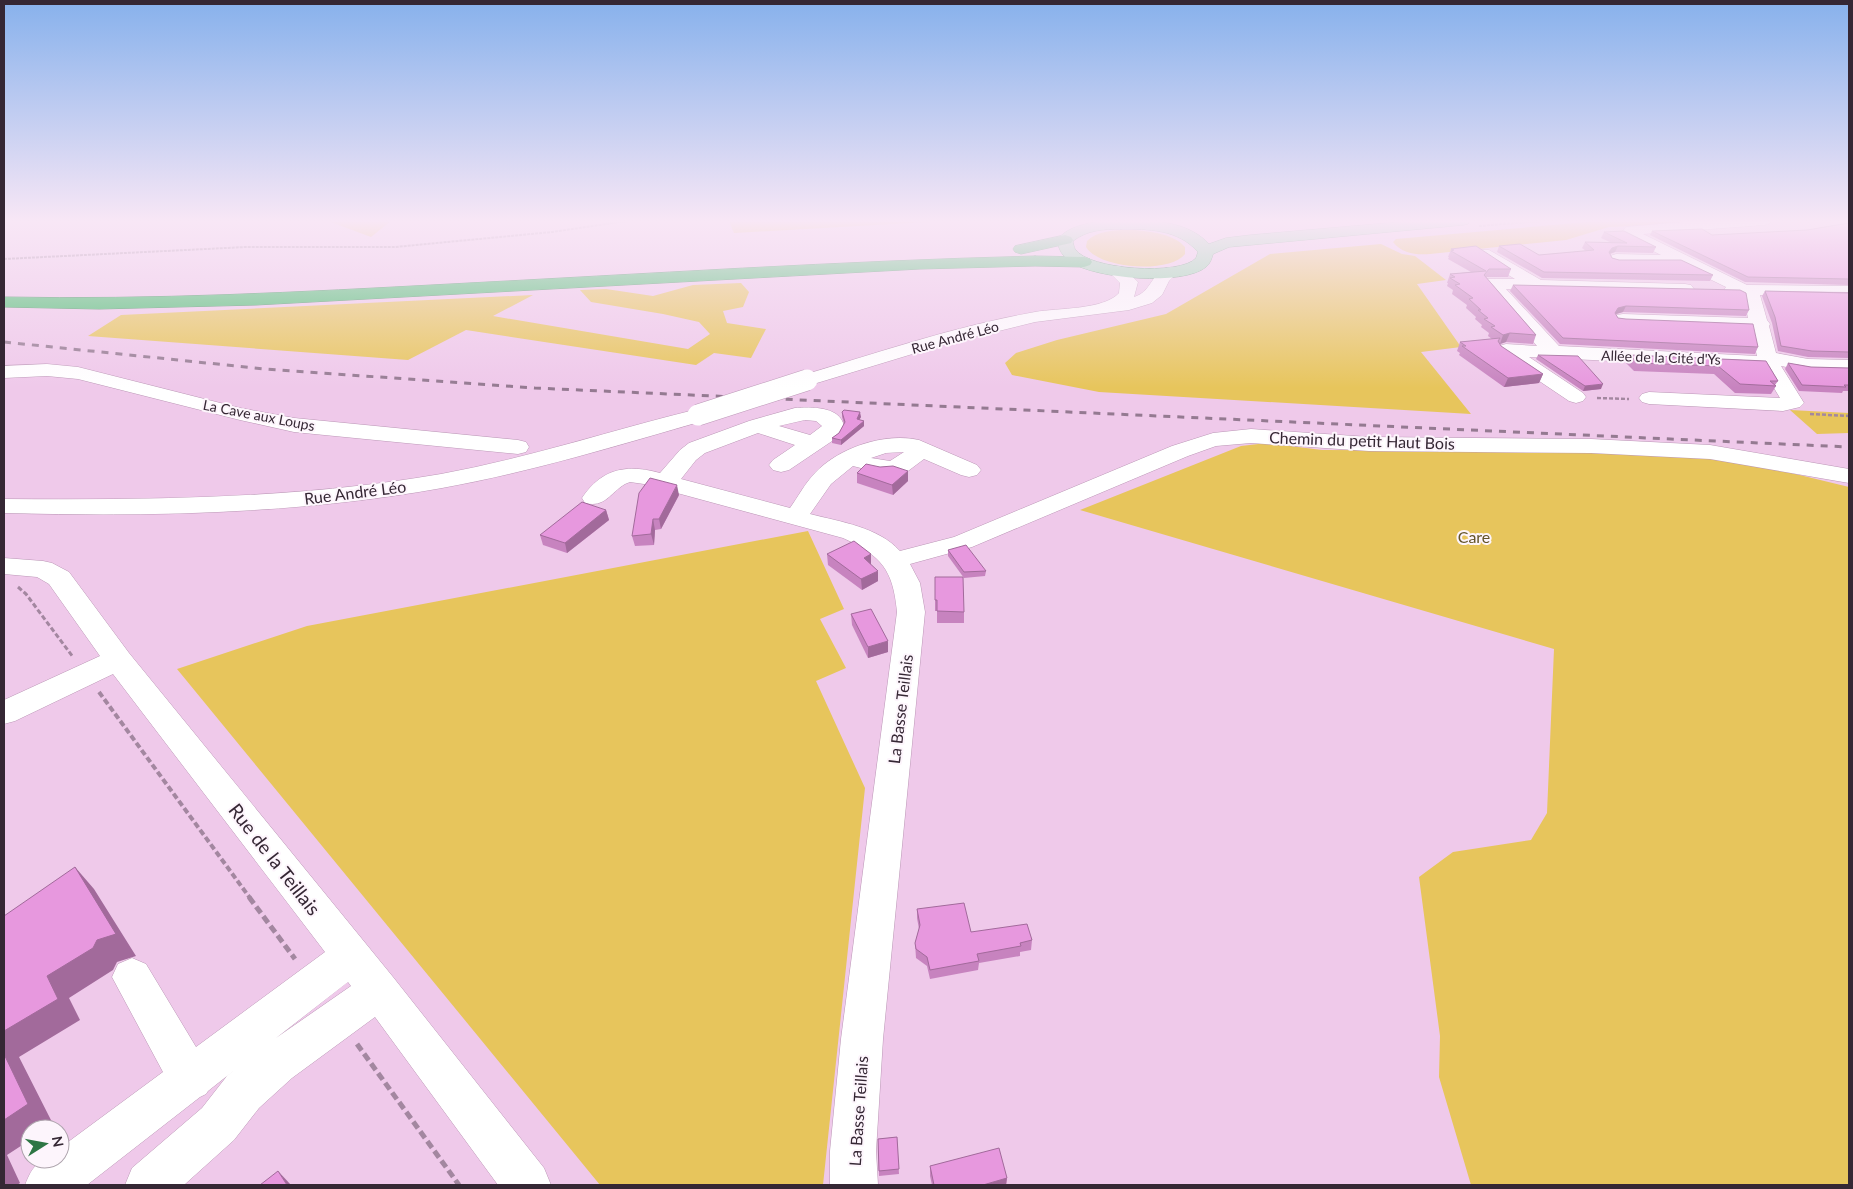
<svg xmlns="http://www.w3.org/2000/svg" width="1853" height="1189" font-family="Lato,sans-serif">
	<rect width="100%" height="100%" fill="#efc9ea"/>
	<g fill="#e7c55c">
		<polygon points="328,221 391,221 371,237"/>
		<polygon points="729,221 945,221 734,233"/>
		<path d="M1598,221h141l-130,6 -43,13 -136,14c-13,1 -28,0 -37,-12l3,-3z"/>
		<path d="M1136,230c16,2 38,4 49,17v7c-15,20 -86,15 -99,-7l1,-6c12,-12 33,-11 49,-11z"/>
		<polygon points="1381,244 1402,254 1415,256 1446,280 1417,284 1461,347 1421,352 1471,414 1099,392 1012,375 1005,363 1016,353 1057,340 1166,314 1270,254"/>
		<polygon points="741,283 749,292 743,307 723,311 727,323 766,329 751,358 714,353 696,365 466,330 408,360 88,336 121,315 533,295 493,316 688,349 710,334 699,322 663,314 591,302 580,290 606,289 653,296 693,285"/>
		<polygon points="1790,410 1849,413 1849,433 1817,434"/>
		<polygon points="1267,443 1322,450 1572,451 1692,455 1762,466 1849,487 1849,1185 1471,1185 1439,1077 1440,1036 1419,877 1453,852 1531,840 1547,813 1554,649 1080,510 1241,446"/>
		<polygon points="808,531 844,609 820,619 846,668 816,681 865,788 823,1185 600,1185 177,669 307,626"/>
	</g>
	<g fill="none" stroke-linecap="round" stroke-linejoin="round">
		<defs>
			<g id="minor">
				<polygon points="1695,221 1771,221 1769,224 1764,225 1643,234 1747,285 1849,286 1849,296 1760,295 1767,320 1770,324 1769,326 1776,353 1808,359 1849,360 1849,372 1808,371 1781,366 1804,403 1800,407 1783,411 1649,404 1642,402 1639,398 1642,394 1649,392 1780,398 1762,368 1529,357 1583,393 1586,397 1583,401 1576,403 1569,401 1499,354 1496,350 1499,346 1506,344 1537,346 1483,283 1486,279 1515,279 1477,256 1475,253 1477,250 1489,250 1541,280 1685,284 1691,285 1694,289 1691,293 1685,294 1506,289 1559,346 1757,356 1751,329 1623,324 1617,323 1614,319 1617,315 1623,314 1748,318 1744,298 1739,295 1727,294 1724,290 1726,287 1679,264 1616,264 1610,262 1608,259 1610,256 1616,254 1661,255 1624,236 1621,233 1626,227"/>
				<path d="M1116,266l6,1 16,15 -4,15c21,-6 18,-34 42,-29l2,4 -9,9 -7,14 -10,8 -23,7 -94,12 -93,23 -135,41 -7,-2 -3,-4 3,-4c77,-23 155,-50 235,-64 22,-4 69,-2 84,-19l1,-10 -12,-12 2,-4z"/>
				<polygon points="47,364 78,367 240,408 294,418 518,440 526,442 529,447 526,452 518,454 294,432 240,420 78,379 47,376 4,378 4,366"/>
				<path d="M795,408c16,-1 45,-2 49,18l-6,11 -49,33 -8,2 -8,-2 -4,-5 4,-5 22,-15 -37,-12 -53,20 -9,7 -15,19 109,29c8,-11 15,-25 25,-35 23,-25 70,-41 104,-33l58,25 4,5 -4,5 -8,2 -8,-2 -37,-16 -16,12 -20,4 -35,-9 -22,18 -21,30c31,8 68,13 90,37l54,-14 218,-91 41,-13 38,-4 118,8 222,2 119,6 139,24v14l-139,-24 -119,-6 -222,-2 -118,-8 -35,3 -28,10 -216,91 -62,17 10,19 5,29 -42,427 -7,112 2,34h-48v-34l11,-112 56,-427c-4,-42 -15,-56 -54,-74l-199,-54 -14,-2 -5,2c-15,9 -20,24 -40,19l-3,-5c20,-30 45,-34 78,-25l20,-23 9,-7 60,-22zM805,420l11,1 6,5 -12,9 -31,-9zM904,452l-14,9 -19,-3 15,-5z"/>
				<path d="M698,409l8,1 3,5 -3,5c-87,25 -175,52 -264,68 -144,26 -293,29 -438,25v-14c146,1 293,0 437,-25 88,-16 171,-44 257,-65z"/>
				<path d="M4,558l39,3 9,2 17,9 60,81 264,324 151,191 7,17h-53l-123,-168 -83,61 -33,30 -25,32 -50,45h-59l7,-17 70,-60 25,-32 10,-8 -29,23 -2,3 -6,3 -113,88h-62c8,-20 13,-26 35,-26v-11l103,-76 -51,-95 6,-13 14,-6 14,6 50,83 129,-95 -212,-278 -98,47 -11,3v-24l96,-44 -51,-72 -12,-7 -33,-3zM348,982l3,4 -75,52z"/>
			</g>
			<path id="major" d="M1100,221c35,0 82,-6 109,23l17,-6 25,-3 160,-14h59l-2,3 -5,1 -234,22 -16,7c-1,4 -3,10 -7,13 -23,19 -111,12 -135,-5 -9,-6 -12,-12 -14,-22 10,-13 28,-16 43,-19zM1121,229c27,0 57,0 77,23l-2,6c-15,18 -108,12 -121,-9 -1,-1 -2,-7 -2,-8 14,-11 31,-12 48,-12z"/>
			<g id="highway">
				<polygon points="1065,235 1071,237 1073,240 1071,243 1021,254 1015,252 1013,249 1015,246"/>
				<path d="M1035,256l49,1 6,2 2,3 -2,3 -6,2 -49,-1 -115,3 -664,36 -157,4 -95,-2v-10c149,3 297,-5 446,-13 195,-10 390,-23 585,-28z"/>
			</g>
		</defs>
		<use href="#minor" stroke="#bb97b6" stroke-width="1"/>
		<use href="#major" stroke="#3e8757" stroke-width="1"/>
		<use href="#highway" stroke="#3e8757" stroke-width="1"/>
		<g stroke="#a387a0" stroke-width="2" stroke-dasharray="3 1" stroke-linecap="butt">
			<polyline points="1479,226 1540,221"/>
			<polyline points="4,259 246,247 395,247 552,232 626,221"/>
		</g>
		<g stroke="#a387a0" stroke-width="2.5" stroke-dasharray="4 2" stroke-linecap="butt">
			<polyline points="1597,398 1629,399"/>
			<polyline points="1810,414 1849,416"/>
		</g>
		<polyline stroke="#a387a0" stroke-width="3" stroke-dasharray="5 2.5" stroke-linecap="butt" points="18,587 26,594 73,657"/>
		<polyline stroke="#a387a0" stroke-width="4" stroke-dasharray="6 3" stroke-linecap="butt" points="99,692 250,898"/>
		<g stroke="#a387a0" stroke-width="5" stroke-dasharray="8 4" stroke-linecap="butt">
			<polyline points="249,897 295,959"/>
			<polyline points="357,1044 459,1185"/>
		</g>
		<use href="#minor" fill="#fff" fill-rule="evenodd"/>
		<use href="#major" fill="#8ed6a6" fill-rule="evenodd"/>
		<use href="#highway" fill="#43bb6a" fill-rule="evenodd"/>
		<polyline stroke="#947a91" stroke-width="3" stroke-dasharray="7 7" stroke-linecap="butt" points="4,342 265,369 535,388 1849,447"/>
		<defs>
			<polyline id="minor-bridge" points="698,415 807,380"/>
		</defs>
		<use href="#minor-bridge" stroke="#bb97b6" stroke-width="22" stroke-linecap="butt"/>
		<use href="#minor-bridge" stroke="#fff" stroke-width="21"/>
	</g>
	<g fill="#c783bf">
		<polygon points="1849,223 1849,285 1745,282 1650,235 1652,231 1712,235 1807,230"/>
		<polygon points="1604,232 1656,247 1653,253 1615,252 1610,254 1612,258 1619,260 1713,275 1710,281 1542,278 1497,252 1499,246 1539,255 1586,251 1582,248 1585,242 1612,243 1601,238"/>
		<polygon points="1451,249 1511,269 1508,277 1486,277 1536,335 1533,344 1506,342 1500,344 1501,346 1543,374 1539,383 1504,387 1459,355 1460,353 1457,351 1460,342 1492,339 1488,336 1489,333 1481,327 1482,325 1475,319 1476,317 1466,308 1467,305 1452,294 1453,290 1447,286 1448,283 1447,283 1450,274 1471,272 1448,259 1449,257 1448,257"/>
		<polygon points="1513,285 1749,310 1746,316 1623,312 1616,314 1618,318 1758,347 1755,354 1560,344 1510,291"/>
		<polygon points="1765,291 1849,292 1849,358 1808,357 1778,351 1772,323 1762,296"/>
		<polygon points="1538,355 1601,389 1583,391 1536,359"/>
		<polygon points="1630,355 1766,361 1778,381 1775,385 1776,386 1771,394 1735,393 1714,374 1634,371 1626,363"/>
		<polygon points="1788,363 1811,367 1849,368 1849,391 1843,391 1842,393 1799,391 1785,369"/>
		<polygon points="842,412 861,417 859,419 864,426 841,445 832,443 832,438 839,433 844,424 842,417"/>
		<polygon points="857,473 908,481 893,495 857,483"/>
		<polygon points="679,495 661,529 655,530 654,545 635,546 632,536"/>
		<polygon points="606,510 609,520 567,553 543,545 540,535"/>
		<polygon points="948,550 986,571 985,576 964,578 948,556"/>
		<polygon points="827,554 871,554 871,565 878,581 862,590 828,565"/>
		<polygon points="935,577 964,612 964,623 937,623 937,611 935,611"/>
		<polygon points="851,614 888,652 868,658 852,625"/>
		<polygon points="917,909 971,932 1032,940 1031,950 1020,952 1020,956 979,963 978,970 930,979 927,966 916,958 915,943 919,929 917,918"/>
		<polygon points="897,1137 899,1174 879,1176 878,1139"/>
		<polygon points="930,1166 1007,1178 1006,1185 932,1185 930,1176"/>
	</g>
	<g fill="#a26a9b">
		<polygon points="1618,246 1615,252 1609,254 1609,252 1612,248"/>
		<polygon points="1626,306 1623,312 1616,314 1615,313 1618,308"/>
		<polygon points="1510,333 1506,342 1500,344 1503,335"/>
		<polygon points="1543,374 1539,383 1504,387 1508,378"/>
		<polygon points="1603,384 1601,389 1583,391 1585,386"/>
		<polygon points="860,412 861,417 857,424 857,419"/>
		<polygon points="864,421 864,426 841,445 841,440"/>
		<polygon points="908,471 908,481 893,495 892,485"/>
		<polygon points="677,485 679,495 661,529 659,519"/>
		<polygon points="606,510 609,520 567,553 565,543"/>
		<polygon points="653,519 655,530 654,545 651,534"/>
		<polygon points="871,554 871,565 864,558"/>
		<polygon points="878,571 878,581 862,590 861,579"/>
		<polygon points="888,641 888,652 868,658 868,647"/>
		<polygon points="75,867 94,889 136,956 117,962 113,970 69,998 80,1020 19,1057 53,1124 46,1129 30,1129 30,1140 7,1155 20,1183 17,1185 4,1185 4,1031 47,976"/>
		<polygon points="278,1171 291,1185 287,1185"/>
		<polygon points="1007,1178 1006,1185 983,1185"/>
	</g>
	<g fill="#e798de" stroke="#a26a9b">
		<polygon points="1849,223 1849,279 1748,277 1652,231 1702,229 1712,235 1807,230"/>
		<polygon points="1624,231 1656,247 1618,246 1612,248 1609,252 1612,258 1619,260 1681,260 1713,275 1544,272 1499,246 1520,244 1539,255 1594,250 1585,242 1627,243 1604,232"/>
		<polygon points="1476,246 1511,269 1489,269 1484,275 1536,335 1510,333 1503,335 1491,327 1495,326 1484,319 1488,318 1478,310 1481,310 1469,299 1473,298 1455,285 1460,284 1450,278 1455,277 1450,274 1486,271 1451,251 1454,250 1451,249"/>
		<polygon points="1513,285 1740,290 1746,293 1749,310 1626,306 1618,308 1615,313 1618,318 1626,319 1753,324 1758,347 1563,338"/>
		<polygon points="1765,291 1849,293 1849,352 1812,351 1781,346 1775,317"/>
		<polygon points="1500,338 1498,341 1501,346 1543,374 1508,378 1462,346 1466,346 1460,342"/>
		<polygon points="1538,355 1578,356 1603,384 1585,386"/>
		<polygon points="1630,355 1766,361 1778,381 1770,381 1776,386 1740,384 1718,366 1638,363"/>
		<polygon points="1788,363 1811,367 1849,368 1849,385 1844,385 1846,387 1802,385"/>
		<polygon points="844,410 860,412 857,419 864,421 841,440 832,438 839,433 845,422 842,412"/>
		<polygon points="866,464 880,467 893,466 908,471 892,485 857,473"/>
		<polygon points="650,478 677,485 659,519 653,519 651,534 632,536 639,493"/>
		<polygon points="582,502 606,510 565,543 540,535"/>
		<polygon points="854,541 871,554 864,558 878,571 861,579 827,554"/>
		<polygon points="966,545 986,571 964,572 948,550"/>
		<polygon points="935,577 963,577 964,612 937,611 937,600 935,600"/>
		<polygon points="871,609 888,641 868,647 851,614"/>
		<polygon points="75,867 116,934 97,940 93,948 47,976 58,999 4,1031 4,916"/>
		<polygon points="964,903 971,932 1027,924 1032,940 1020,943 1021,946 977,954 979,961 930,970 927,957 916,949 915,943 920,925 917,909"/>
		<polygon points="4,1054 28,1104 4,1120"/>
		<polygon points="897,1137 899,1169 879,1171 878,1139"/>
		<polygon points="999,1148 1007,1178 983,1185 934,1185 930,1166"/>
		<polygon points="278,1171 287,1185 260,1185"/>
	</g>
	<linearGradient id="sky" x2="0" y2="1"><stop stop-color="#87b1ec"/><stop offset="0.57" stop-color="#f8e7f6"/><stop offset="1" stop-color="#f8e7f6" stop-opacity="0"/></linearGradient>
	<rect width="1853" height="388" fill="url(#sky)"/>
	<g text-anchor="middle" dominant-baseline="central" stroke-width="4" stroke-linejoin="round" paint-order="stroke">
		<g font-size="14" fill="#352734" stroke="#fdf5fc">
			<text transform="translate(955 337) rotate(-15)">Rue André Léo</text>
			<text transform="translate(1661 357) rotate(2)">Allée de la Cité d'Ys</text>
			<text transform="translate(259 415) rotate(11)">La Cave aux Loups</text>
		</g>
		<g font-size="16" fill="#352734" stroke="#fdf5fc">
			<text transform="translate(1362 440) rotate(2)">Chemin du petit Haut Bois</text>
			<text transform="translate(355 492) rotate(-7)">Rue André Léo</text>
			<text transform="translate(900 709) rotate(-83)">La Basse Teillais</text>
			<text transform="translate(858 1111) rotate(-86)">La Basse Teillais</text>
		</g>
		<g font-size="16" fill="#635429" stroke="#fdf5fc">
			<text x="1474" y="536">Care</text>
		</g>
		<g font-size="19" fill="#352734" stroke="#fdf5fc">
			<text transform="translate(275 859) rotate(52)">Rue de la Teillais</text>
		</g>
	</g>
	<rect width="1853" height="1189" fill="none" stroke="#352734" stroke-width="10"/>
	<g transform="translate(45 1144) rotate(79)"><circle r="24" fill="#fdf5fc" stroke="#ada3ac"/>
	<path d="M0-4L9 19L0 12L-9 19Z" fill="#2d7644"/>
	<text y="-8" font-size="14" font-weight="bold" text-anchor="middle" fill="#352734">N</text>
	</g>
</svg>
